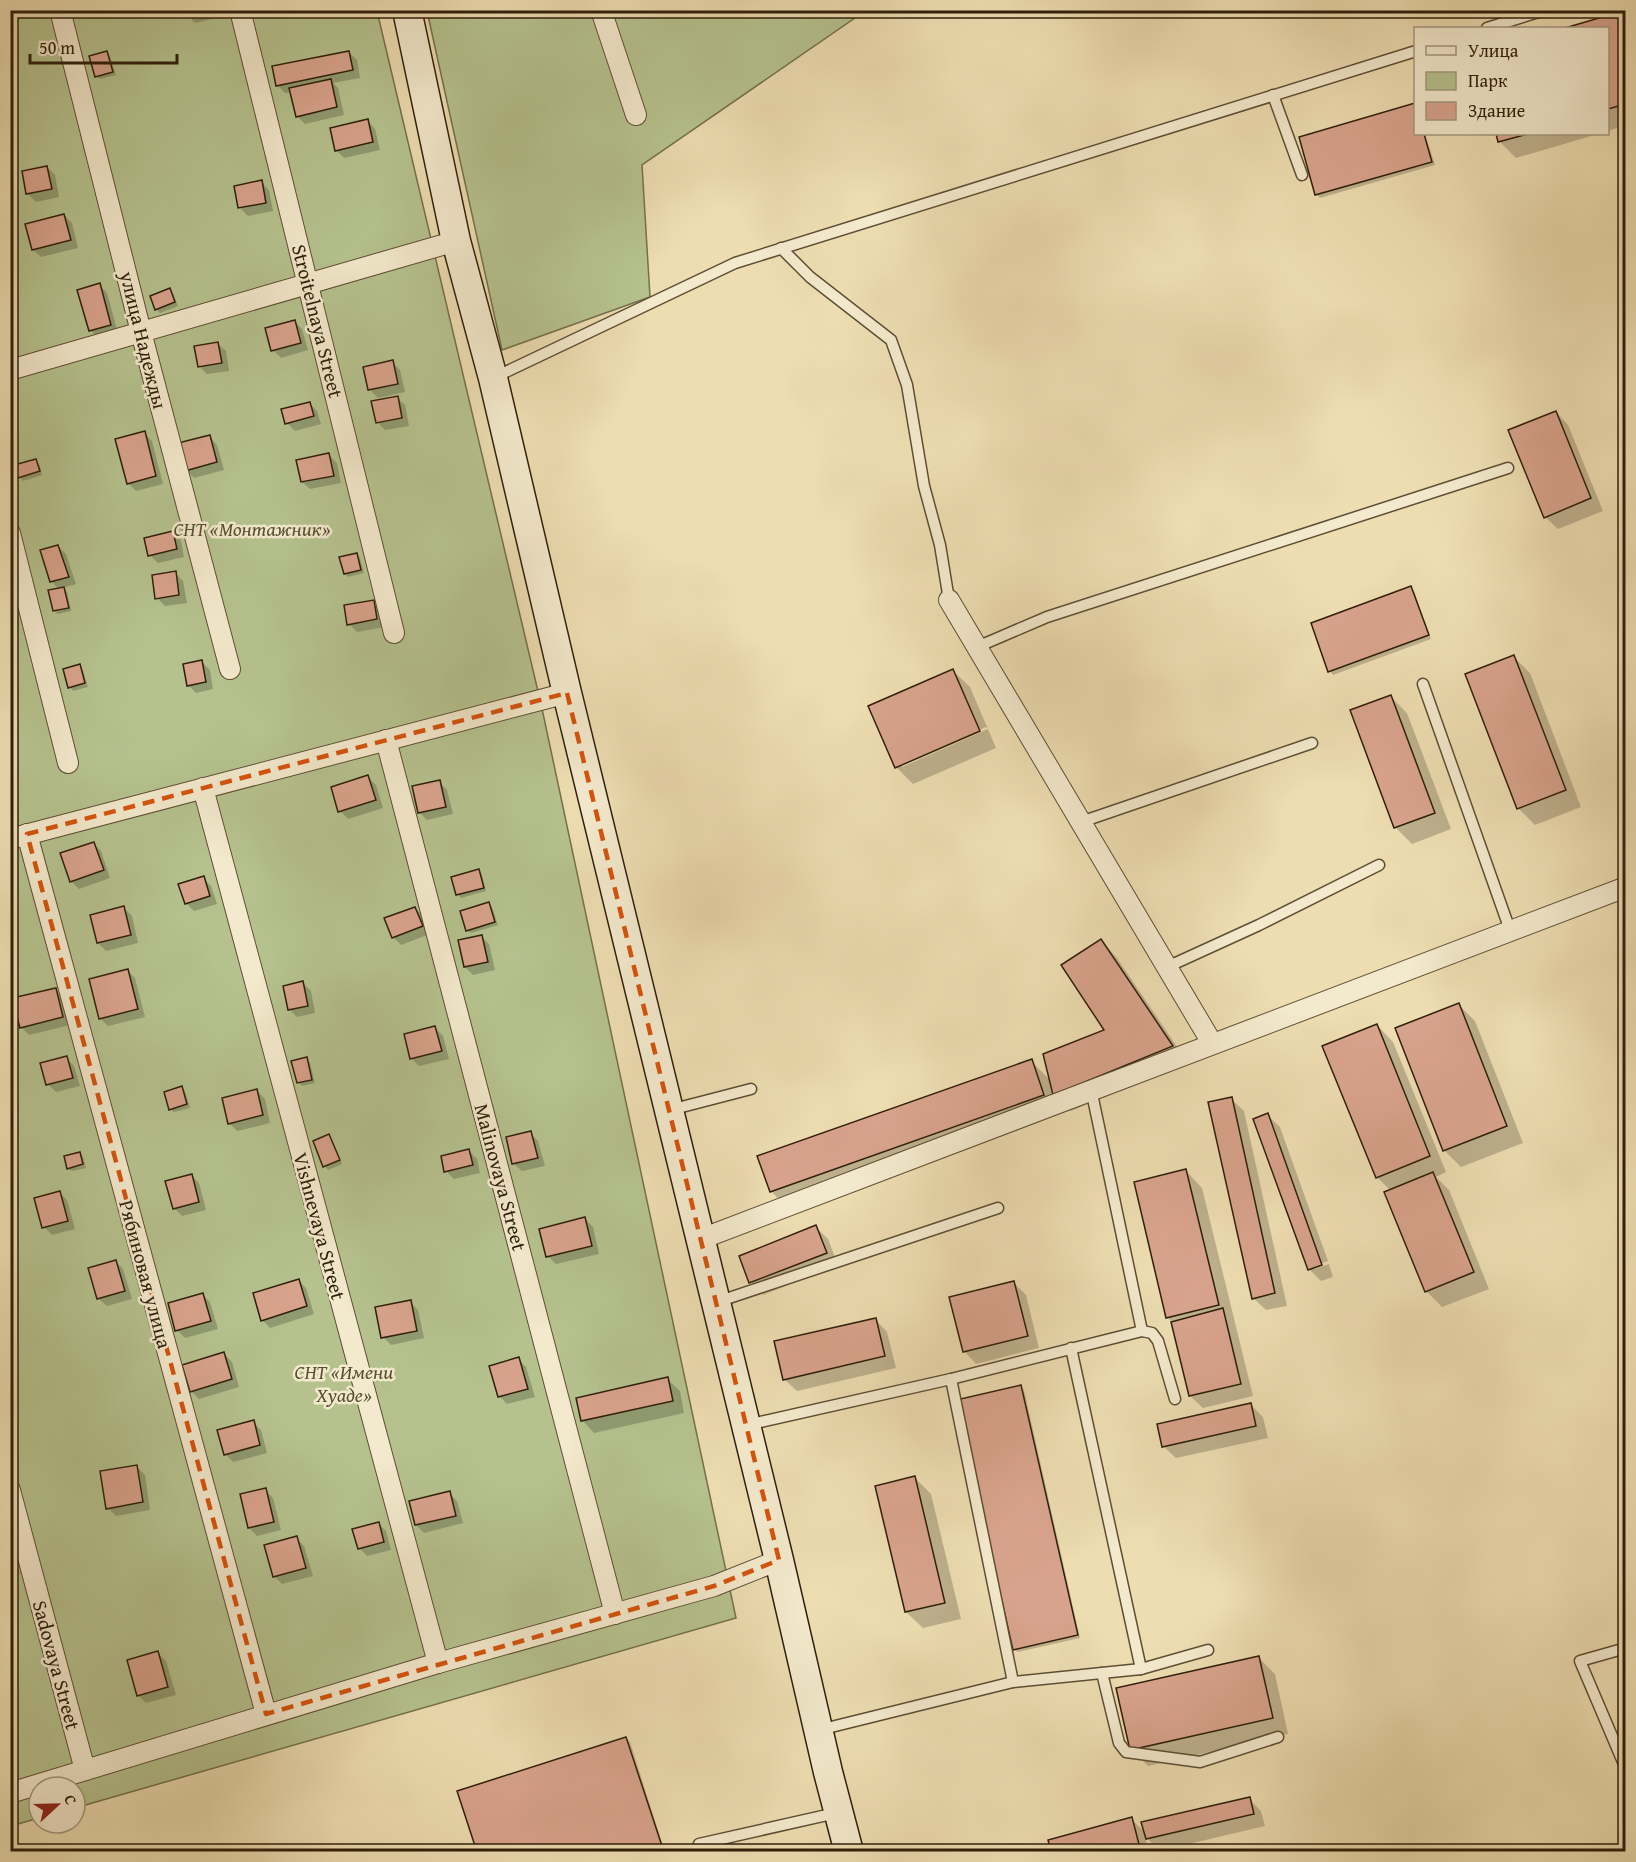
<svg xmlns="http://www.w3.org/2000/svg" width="1636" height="1862" font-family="'Gentium Book Plus',serif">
	<rect width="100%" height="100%" fill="#edddb1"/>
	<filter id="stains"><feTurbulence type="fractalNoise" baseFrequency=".00333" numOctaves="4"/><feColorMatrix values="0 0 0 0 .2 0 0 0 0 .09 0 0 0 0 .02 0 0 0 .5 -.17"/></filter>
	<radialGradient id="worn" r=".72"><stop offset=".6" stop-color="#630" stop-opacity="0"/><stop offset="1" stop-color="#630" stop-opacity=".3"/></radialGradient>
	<g fill="#b5c28e" stroke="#72704c" stroke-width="1.5">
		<polygon points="11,11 377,11 541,704 736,1618 75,1808 75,1787 39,1787 39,1818 11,1826"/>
		<polygon points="427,11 865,11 642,165 650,297 502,350"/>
	</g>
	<g fill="#0003" fill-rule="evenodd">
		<polygon points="80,10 119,10 119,12 88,19"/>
		<polygon points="186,10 223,10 224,16 195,23 187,15"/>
		<polygon points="1626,12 1626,125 1608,131 1608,28 1570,28"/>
		<polygon points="107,52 110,56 116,75 100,79 97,76"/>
		<polygon points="349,52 357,60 360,78 333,83 338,88 344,115 305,124 297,116 291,92 285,93 277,85"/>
		<polygon points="1415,105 1416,134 1425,134 1435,165 1320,198 1317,195 1300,138"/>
		<polygon points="368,121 375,129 380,150 344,158 336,150"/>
		<polygon points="1497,134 1598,134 1516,158 1500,142"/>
		<polygon points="47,167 55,175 59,197 36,202 28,194"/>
		<polygon points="261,182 269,190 273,211 248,216 240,208"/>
		<polygon points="64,215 72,223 78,248 41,257 33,250"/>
		<polygon points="99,285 107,293 118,333 98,338 90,330"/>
		<polygon points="170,290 173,293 178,306 160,313 156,309"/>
		<polygon points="294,321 302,329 308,350 281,358 273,350"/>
		<polygon points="218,344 226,351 229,371 207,374 199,366"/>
		<polygon points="392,362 400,370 405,392 378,398 370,390 365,368"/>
		<polygon points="397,398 405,405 409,426 385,430 377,422"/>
		<polygon points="309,403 317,411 321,424 295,431 287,423"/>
		<polygon points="1556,412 1568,425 1603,511 1558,529 1545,517"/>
		<polygon points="144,433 152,441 163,484 136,491 128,483"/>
		<polygon points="210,437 217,445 224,470 194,478 186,470"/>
		<polygon points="329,455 337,463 341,483 310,489 302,482"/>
		<polygon points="35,460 39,464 42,475 23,481 20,477"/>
		<polygon points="173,533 181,541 184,557 158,563 150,555"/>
		<polygon points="58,546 66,554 76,584 63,588 67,592 71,611 58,614 54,611 59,589 52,582 42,551"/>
		<polygon points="356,554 360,558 364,573 348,577 345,573"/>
		<polygon points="175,573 183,581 187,603 165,606 157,598"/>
		<polygon points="1410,588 1414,591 1431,639 1333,675 1330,671"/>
		<polygon points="373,602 381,610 385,627 357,632 349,624"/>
		<polygon points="1514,657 1530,673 1581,807 1535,825 1518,808"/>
		<polygon points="202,662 210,670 213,689 196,693 188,685"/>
		<polygon points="79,666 83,670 88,687 73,691 70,687"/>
		<path d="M953,671l17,16 26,61 -83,36 -17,-17zM986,727l2,2 -86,38v-3z"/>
		<polygon points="1391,697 1407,713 1451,829 1412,844 1395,827"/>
		<polygon points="368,777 376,785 383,808 348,819 340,811"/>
		<polygon points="439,782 447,790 453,814 427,820 419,812"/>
		<polygon points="93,843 101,851 110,878 79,889 71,881"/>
		<polygon points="478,871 482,875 486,891 461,898 458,894"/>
		<polygon points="203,878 211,886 217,904 194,911 186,903"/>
		<polygon points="489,904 492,907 498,925 471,933 467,930"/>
		<polygon points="124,908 132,916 138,943 106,951 98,943"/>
		<polygon points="415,908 423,916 430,934 401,945 393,937"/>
		<polygon points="481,936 489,944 495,970 473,975 465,967 460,941"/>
		<polygon points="1101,941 1117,958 1188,1063 1071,1111 1053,1093 1060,1112 787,1208 771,1191 1031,1061 1051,1081 1107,1031"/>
		<polygon points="127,970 135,978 145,1017 108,1026 100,1018"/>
		<polygon points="303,983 311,991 315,1013 297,1017 289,1009"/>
		<polygon points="55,990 63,998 70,1025 29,1035 21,1027"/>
		<polygon points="1459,1005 1475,1021 1523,1143 1461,1167 1444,1150"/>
		<polygon points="1377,1025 1393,1042 1446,1172 1436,1177 1449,1190 1489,1289 1442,1307 1426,1291 1391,1191 1377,1177"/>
		<polygon points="435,1028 443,1036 449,1059 419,1066 411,1058"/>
		<polygon points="66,1058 74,1066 80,1086 56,1092 48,1084"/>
		<polygon points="306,1059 310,1063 315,1083 302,1086 298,1082"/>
		<polygon points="182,1088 185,1091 190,1108 174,1112 170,1109"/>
		<polygon points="257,1091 265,1099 270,1123 237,1131 229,1123"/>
		<polygon points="1231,1099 1244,1111 1287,1306 1266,1310 1253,1298"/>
		<polygon points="1267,1115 1280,1127 1328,1261 1314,1266 1314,1269 1329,1264 1333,1277 1321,1281 1309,1269"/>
		<polygon points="530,1133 538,1141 545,1166 522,1171 514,1164"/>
		<polygon points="329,1136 332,1139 342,1164 328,1170 325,1166"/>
		<polygon points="469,1151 477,1159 480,1173 454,1179 446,1171"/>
		<polygon points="80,1153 83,1157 86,1168 72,1171 68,1168"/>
		<polygon points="1186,1171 1202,1188 1253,1396 1203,1408 1190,1396 1173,1323 1167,1317"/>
		<polygon points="191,1175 199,1183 206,1210 182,1216 174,1208"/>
		<polygon points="59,1192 67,1200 75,1229 52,1235 44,1227"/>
		<polygon points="585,1219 593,1227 599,1254 556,1264 548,1256"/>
		<polygon points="816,1227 828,1239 838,1265 763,1295 751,1282"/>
		<polygon points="10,1230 15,1250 10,1251"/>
		<polygon points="115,1261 123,1269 132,1299 107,1306 99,1299 90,1269"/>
		<polygon points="298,1280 306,1288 314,1314 270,1328 262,1320"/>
		<polygon points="1013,1282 1026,1295 1039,1348 976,1364 964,1351"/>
		<polygon points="202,1294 210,1302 218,1329 185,1338 177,1330"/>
		<polygon points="410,1302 418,1310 424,1338 391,1345 383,1337"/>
		<polygon points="875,1319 887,1332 896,1368 797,1391 784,1379"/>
		<polygon points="224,1354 232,1362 239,1387 199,1399 191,1391"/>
		<polygon points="518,1359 526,1367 535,1397 507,1404 499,1396"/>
		<polygon points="667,1379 680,1391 684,1413 594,1433 582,1420"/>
		<polygon points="1020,1387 1024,1390 1080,1638 1018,1652 1014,1649"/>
		<polygon points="1251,1405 1263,1417 1268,1438 1176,1458 1163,1446"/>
		<polygon points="253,1422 261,1430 267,1453 233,1462 225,1454"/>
		<polygon points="137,1467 145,1475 150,1510 116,1516 108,1508"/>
		<polygon points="915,1478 931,1494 961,1619 923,1628 906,1612"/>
		<polygon points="265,1490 273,1498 281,1530 257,1536 249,1528"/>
		<polygon points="449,1493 457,1501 463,1523 424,1533 416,1525"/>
		<polygon points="378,1523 386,1531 391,1550 367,1556 359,1548"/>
		<polygon points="296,1538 304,1546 313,1576 282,1584 274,1576"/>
		<polygon points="10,1549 15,1553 20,1574 10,1576"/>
		<polygon points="158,1653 166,1661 176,1695 146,1703 138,1695"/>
		<polygon points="1258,1657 1275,1674 1288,1734 1148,1766 1131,1749"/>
		<polygon points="626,1738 630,1742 665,1852 478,1852"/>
		<polygon points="1249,1799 1261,1811 1265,1826 1159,1851 1145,1836 1149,1852 1053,1852 1131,1819 1146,1833"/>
	</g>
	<g fill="#d8a38c" stroke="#2f1f0b" stroke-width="1.5">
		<polygon points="184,10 210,10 186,16"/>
		<polygon points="1626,10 1626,104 1608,109 1608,28 1565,28"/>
		<polygon points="107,51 113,72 95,77 89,56"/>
		<polygon points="349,51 353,70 276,86 272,66"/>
		<polygon points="331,79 337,107 296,117 289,88"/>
		<polygon points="1415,103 1416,134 1424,134 1432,162 1315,195 1299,137"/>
		<polygon points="368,119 373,142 335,151 330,128"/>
		<polygon points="1496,134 1528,134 1498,142"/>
		<polygon points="47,166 52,189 26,194 22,171"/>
		<polygon points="262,180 266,203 238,208 234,186"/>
		<polygon points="64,214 71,240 32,250 25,224"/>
		<polygon points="100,283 111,325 89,331 77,290"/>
		<polygon points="170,288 175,302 155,310 150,296"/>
		<polygon points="295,320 301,343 271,351 265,328"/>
		<polygon points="218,342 222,363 198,367 194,346"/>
		<polygon points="393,360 398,384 368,390 363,367"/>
		<polygon points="398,396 402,418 376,423 371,401"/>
		<polygon points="310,402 314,416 285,424 281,409"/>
		<polygon points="1556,411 1591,498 1544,518 1508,430"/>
		<polygon points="145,431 156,476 127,484 115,439"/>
		<polygon points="210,435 217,462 185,471 178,443"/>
		<polygon points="329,453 334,476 301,482 296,460"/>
		<polygon points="36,459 40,471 18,478 14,465"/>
		<polygon points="173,531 177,549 148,556 144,538"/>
		<polygon points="58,545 69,577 50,582 40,550"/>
		<polygon points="357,553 361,570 344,574 339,557"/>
		<polygon points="176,571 179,595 155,599 152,575"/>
		<polygon points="1411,586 1429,635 1328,672 1311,623"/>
		<polygon points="64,587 69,608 53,611 48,590"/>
		<polygon points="374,600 377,619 347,625 344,605"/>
		<polygon points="1514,655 1566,790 1517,809 1465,674"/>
		<polygon points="202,660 206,682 187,686 183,664"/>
		<polygon points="80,664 85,683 68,688 63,669"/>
		<polygon points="953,669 980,731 895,768 868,706"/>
		<polygon points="1391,695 1435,813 1394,828 1350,710"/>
		<polygon points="368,775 376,800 338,812 331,787"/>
		<polygon points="440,780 446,807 418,813 412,786"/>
		<polygon points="94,842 104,870 70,882 60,853"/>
		<polygon points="479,869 484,888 456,895 451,877"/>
		<polygon points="204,876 210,896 185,904 178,884"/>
		<polygon points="489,902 495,922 466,931 460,911"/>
		<polygon points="124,906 131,935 97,943 90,915"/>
		<polygon points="415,907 423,926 392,938 384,918"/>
		<polygon points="482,935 488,962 464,967 458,940"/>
		<polygon points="1101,939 1173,1046 1053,1095 1043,1054 1104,1030 1061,965"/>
		<polygon points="128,969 138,1009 99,1019 89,979"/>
		<polygon points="303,981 308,1006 288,1010 283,986"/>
		<polygon points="56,988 63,1017 20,1028 12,998"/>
		<polygon points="1459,1003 1507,1126 1443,1151 1395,1028"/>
		<polygon points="1377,1024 1430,1156 1376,1178 1322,1046"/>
		<polygon points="435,1026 442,1051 410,1059 404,1034"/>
		<polygon points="67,1056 73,1078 46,1085 40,1063"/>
		<polygon points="307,1057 312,1080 297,1083 291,1061"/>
		<polygon points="1032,1059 1044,1095 770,1192 757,1156"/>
		<polygon points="182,1086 187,1104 169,1110 164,1092"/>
		<polygon points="257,1089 263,1115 228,1124 222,1098"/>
		<polygon points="1232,1097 1275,1293 1252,1299 1208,1102"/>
		<polygon points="1268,1113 1322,1265 1308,1270 1253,1119"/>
		<polygon points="531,1131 538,1158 512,1164 506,1137"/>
		<polygon points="329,1134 340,1160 323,1167 313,1141"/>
		<polygon points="469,1149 473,1165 444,1172 441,1156"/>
		<polygon points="80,1152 83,1164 67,1169 64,1156"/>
		<polygon points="1186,1169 1219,1305 1166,1318 1134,1182"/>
		<polygon points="1433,1172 1474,1272 1425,1292 1384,1192"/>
		<polygon points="192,1174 199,1202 173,1209 165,1181"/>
		<polygon points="60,1191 68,1221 42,1228 34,1198"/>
		<polygon points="585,1217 592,1246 546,1257 539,1229"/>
		<polygon points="816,1225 827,1253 749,1283 739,1256"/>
		<polygon points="116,1260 125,1291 97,1299 88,1268"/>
		<polygon points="299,1279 307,1306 261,1321 253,1293"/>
		<polygon points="1014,1281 1028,1336 963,1352 949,1297"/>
		<polygon points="203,1293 211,1321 175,1331 168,1303"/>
		<polygon points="411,1300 417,1331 381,1338 375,1307"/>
		<polygon points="1223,1308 1241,1384 1189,1396 1171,1322"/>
		<polygon points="876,1318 885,1356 783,1380 774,1341"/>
		<polygon points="224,1352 232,1379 190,1392 182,1365"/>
		<polygon points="519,1357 528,1389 498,1397 489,1366"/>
		<polygon points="668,1377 673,1401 581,1421 576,1398"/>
		<polygon points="1021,1385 1078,1635 1013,1650 956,1400"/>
		<polygon points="1251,1403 1256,1426 1162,1447 1157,1424"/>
		<polygon points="254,1420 260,1445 224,1455 217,1430"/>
		<polygon points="137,1465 143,1502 106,1509 100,1471"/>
		<polygon points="915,1476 945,1603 905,1612 875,1486"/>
		<polygon points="266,1488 274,1522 248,1528 240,1494"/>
		<polygon points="450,1491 456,1516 415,1525 409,1501"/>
		<polygon points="379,1522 384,1542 358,1549 352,1529"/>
		<polygon points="297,1536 306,1568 273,1577 264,1545"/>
		<polygon points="158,1651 168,1687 137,1696 127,1660"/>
		<polygon points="1259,1656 1273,1718 1130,1750 1116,1688"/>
		<polygon points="626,1737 664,1852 477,1852 457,1791"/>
		<polygon points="1250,1797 1254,1814 1146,1839 1141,1822"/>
		<polygon points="1132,1817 1141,1852 1051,1852 1048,1840"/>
	</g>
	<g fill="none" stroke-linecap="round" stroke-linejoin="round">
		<defs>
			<g id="lane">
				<polyline points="1487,28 1545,10"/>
				<polyline points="1273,95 1302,175"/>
				<polyline points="781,248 810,277 891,340 907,385 924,486 940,545 949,600"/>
				<polyline points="493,378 735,263 1416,51"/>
				<polyline points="977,647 1047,617 1508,468"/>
				<polyline points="1423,684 1510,930"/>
				<polyline points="1081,822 1312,743"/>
				<polyline points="1167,967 1259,925 1379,865"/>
				<polyline points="670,1110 751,1089"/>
				<polyline points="717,1302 998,1208"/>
				<polyline points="1142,1331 1152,1333 1158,1341 1175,1399"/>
				<polyline points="951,1379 1013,1682"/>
				<polyline points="747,1425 951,1379 1142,1331 1091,1089"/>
				<polyline points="1626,1648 1580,1661 1626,1769"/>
				<polyline points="1141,1669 1208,1650"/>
				<polyline points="1102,1673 1119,1743 1126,1752 1200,1762 1278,1737"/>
				<polyline points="819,1730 1013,1682 1141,1669 1071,1348"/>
				<polyline points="699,1844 836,1813"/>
			</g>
			<g id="street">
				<polyline points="60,10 141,332 230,669"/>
				<polyline points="240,10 394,633"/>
				<polyline points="601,10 636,115"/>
				<polyline points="10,370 456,241"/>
				<polyline points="10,533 68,763"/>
				<polyline points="949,600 1212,1043"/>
				<polyline points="386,740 615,1614"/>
				<polyline points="203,788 438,1663"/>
				<polyline points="27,834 266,1714"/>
				<polyline points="10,839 567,693"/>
				<polyline points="701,1239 1626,887"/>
				<polyline points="10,1490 85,1770"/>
				<polyline points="10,1793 438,1663 714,1586 779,1560"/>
			</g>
			<polyline id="secondary" points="407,10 456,241 493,378 567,693 779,1560 828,1772 849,1852"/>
		</defs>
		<use href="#lane" stroke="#5e4e34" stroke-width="13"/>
		<use href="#street" stroke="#5e4e34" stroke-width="22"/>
		<use href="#secondary" stroke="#2f1f0b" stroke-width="31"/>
		<use href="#lane" stroke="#f3e9cc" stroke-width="10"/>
		<use href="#street" stroke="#f3e9cc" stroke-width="20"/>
		<use href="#secondary" stroke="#f3e9cc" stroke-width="28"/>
	</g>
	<path fill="none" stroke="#d6530c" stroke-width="4.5" stroke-dasharray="12 8" stroke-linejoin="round" d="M567,693l212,867 -65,26 -448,128 -239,-880z"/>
	<g text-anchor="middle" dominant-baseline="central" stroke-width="5" stroke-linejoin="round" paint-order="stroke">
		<g font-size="20" fill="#2f1f0b" stroke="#f3e9cc">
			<text transform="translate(318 321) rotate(76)">Stroitelnaya Street</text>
			<text transform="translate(144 340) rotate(76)">улица Надежды</text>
			<text transform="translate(501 1177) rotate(75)">Malinovaya Street</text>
			<text transform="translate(320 1226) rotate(75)">Vishnevaya Street</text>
			<text transform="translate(146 1274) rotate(75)">Рябиновая улица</text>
			<text transform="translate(57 1665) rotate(75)">Sadovaya Street</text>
		</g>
		<g font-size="20" font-style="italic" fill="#575032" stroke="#f3e9cc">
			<text x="252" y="528">СНТ «Монтажник»</text>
			<text x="344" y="1371">СНТ «Имени<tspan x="344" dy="23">Хуаде»</tspan></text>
		</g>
	</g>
	<rect width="1636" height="1862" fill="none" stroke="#edddb1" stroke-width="36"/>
	<rect x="12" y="12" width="1612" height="1838" fill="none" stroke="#2f1f0b" stroke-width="3"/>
	<rect x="18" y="18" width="1600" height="1826" fill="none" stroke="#2f1f0b" stroke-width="1.5"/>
	<rect x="1414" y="27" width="195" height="108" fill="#f3e9cc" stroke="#a5987f" stroke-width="1.5"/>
	<rect x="1426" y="46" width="30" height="9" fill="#f3e9cc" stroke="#a5987f" stroke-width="1.5"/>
	<text x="1468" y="57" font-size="18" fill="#2f1f0b">Улица</text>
	<rect x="1426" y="72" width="30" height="18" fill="#b5c28e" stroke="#a5987f" stroke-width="1.5"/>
	<text x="1468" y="87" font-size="18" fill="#2f1f0b">Парк</text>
	<rect x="1426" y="102" width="30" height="18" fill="#d8a38c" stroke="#a5987f" stroke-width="1.5"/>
	<text x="1468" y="117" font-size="18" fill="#2f1f0b">Здание</text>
	<g transform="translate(57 1805) rotate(68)"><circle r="28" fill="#f3e9cc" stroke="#a5987f" stroke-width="1.5"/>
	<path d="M0-4.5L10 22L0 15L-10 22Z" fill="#8f2418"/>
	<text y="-9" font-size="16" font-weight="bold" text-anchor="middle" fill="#2f1f0b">С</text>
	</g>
	<path d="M30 54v9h147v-9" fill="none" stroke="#2f1f0b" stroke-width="3"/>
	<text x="39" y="54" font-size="18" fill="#2f1f0b" stroke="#f3e9cc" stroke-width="4.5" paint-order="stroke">50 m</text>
	<rect width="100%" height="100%" filter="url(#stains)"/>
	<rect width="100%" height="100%" fill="url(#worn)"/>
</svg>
